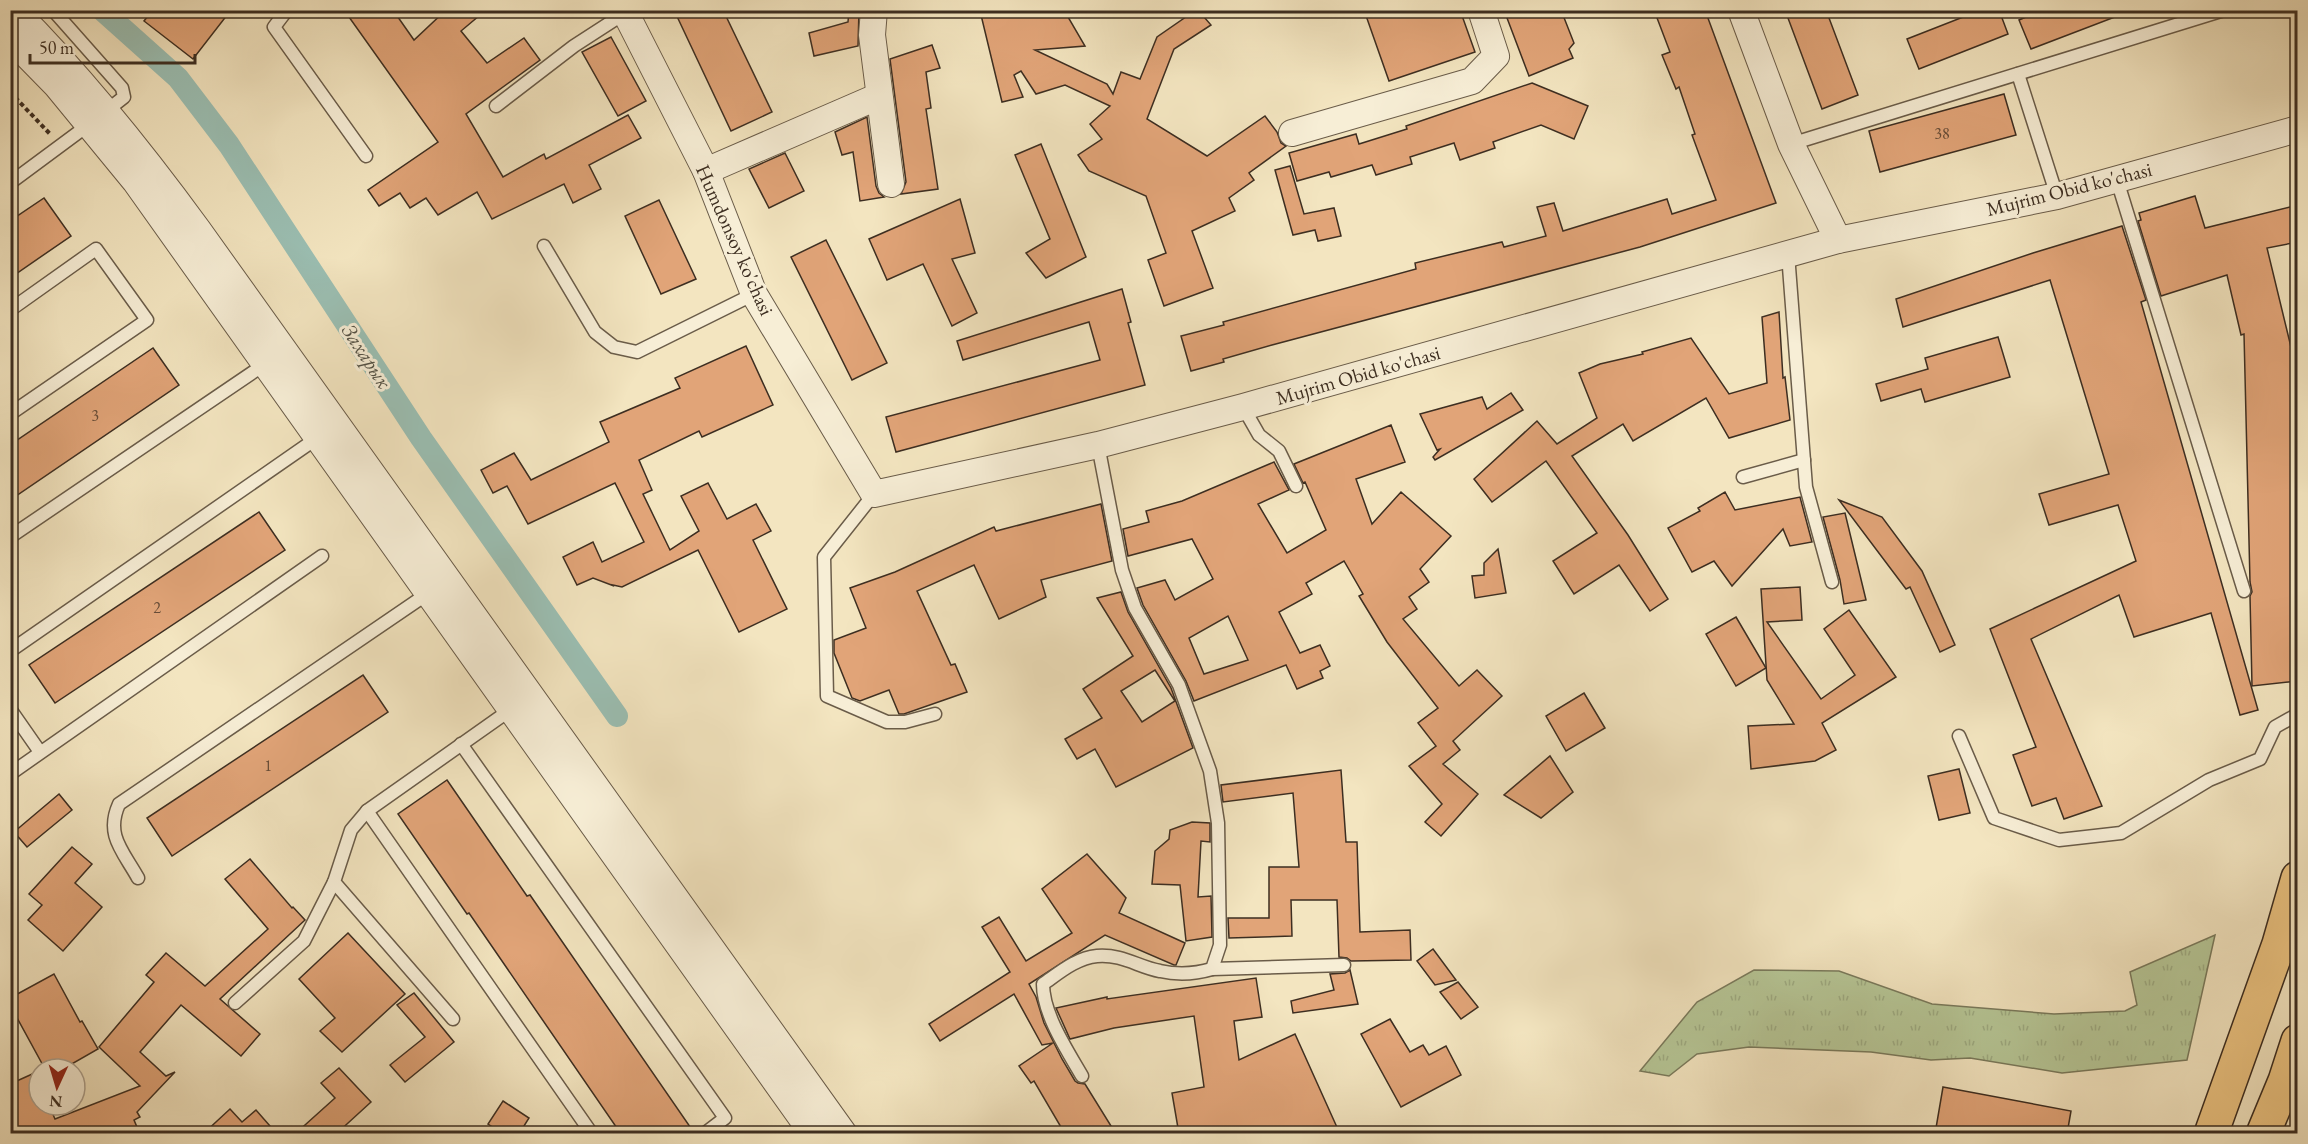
<svg xmlns="http://www.w3.org/2000/svg" width="2308" height="1144" font-family="'EB Garamond',serif">
	<defs>
		<pattern id="grass-tufts" width="24" height="20" patternUnits="userSpaceOnUse" patternTransform="scale(1.5)"><rect width="24" height="20" fill="#b6c696"/><path d="M3 7l-1-3M5 7V3M7 7l1-3M15 17l-1-3M17 17v-4M19 17l1-3" fill="none" stroke="#9daa81"/></pattern>
	</defs>
	<rect width="100%" height="100%" fill="#f3e5c0"/>
	<filter id="stains"><feTurbulence type="fractalNoise" baseFrequency=".00333" numOctaves="4"/><feColorMatrix values="0 0 0 0 .2 0 0 0 0 .09 0 0 0 0 .02 0 0 0 .5 -.17"/></filter>
	<radialGradient id="worn" r=".72"><stop offset=".6" stop-color="#630" stop-opacity="0"/><stop offset="1" stop-color="#630" stop-opacity=".3"/></radialGradient>
	<polygon fill="url(#grass-tufts)" stroke="#7a7a5c" stroke-width="1.5" points="2215,935 2187,1060 2062,1073 1970,1058 1931,1060 1871,1052 1749,1047 1697,1054 1669,1076 1640,1071 1697,1002 1754,970 1839,971 1932,1004 2054,1014 2125,1011 2137,1005 2130,972"/>
	<g fill="none" stroke-linecap="round" stroke-linejoin="round">
		<polyline stroke="#9bbfb3" stroke-width="22" points="102,10 178,78 229,145 421,438 617,716"/>
	</g>
	<g fill="#e1a478" stroke="#3d2e21" stroke-width="1.5" fill-rule="evenodd">
		<polygon points="153,10 231,10 193,59 144,21"/>
		<polygon points="344,10 393,10 414,40 446,10 486,10 461,31 487,63 524,38 540,60 466,114 503,177 544,154 546,159 628,115 641,138 589,165 601,189 573,203 564,184 492,219 477,192 438,215 426,198 410,208 400,193 379,206 368,190 438,142"/>
		<polygon points="674,10 723,10 772,112 731,131"/>
		<polygon points="849,10 859,10 858,46 814,56 809,33 848,22"/>
		<polygon points="999,10 1064,10 1085,46 1035,50 1107,84 1113,94 1121,72 1140,79 1157,37 1196,10 1198,10 1211,25 1174,49 1147,119 1207,156 1265,116 1277,132 1281,143 1286,146 1249,173 1254,180 1229,198 1235,211 1192,231 1213,288 1164,306 1148,260 1166,253 1146,196 1089,171 1078,155 1102,139 1090,124 1110,106 1065,85 1036,94 1021,71 1014,75 1023,97 1002,102 981,15"/>
		<polygon points="1364,10 1460,10 1475,52 1389,81"/>
		<polygon points="1504,10 1561,10 1574,43 1569,49 1573,58 1529,76"/>
		<polygon points="1654,10 1705,10 1776,203 1640,247 1272,345 1223,359 1224,362 1191,371 1181,336 1224,325 1223,322 1416,269 1415,263 1502,242 1504,247 1546,236 1537,207 1554,203 1563,231 1667,199 1672,214 1716,200 1692,135 1695,134 1679,87 1676,89 1662,55 1670,52"/>
		<polygon points="1785,10 1826,10 1858,95 1822,109"/>
		<polygon points="1981,10 1999,10 2008,34 1919,69 1907,39"/>
		<polygon points="2043,10 2128,10 2128,12 2031,49 2019,20"/>
		<polygon points="611,37 646,101 618,116 582,52"/>
		<polygon points="932,45 940,68 926,72 931,108 926,109 938,189 901,194 906,182 890,59"/>
		<polygon points="1532,83 1588,106 1574,139 1541,125 1493,142 1495,148 1460,160 1454,143 1410,157 1412,164 1376,175 1372,165 1331,177 1329,172 1297,181 1289,153 1356,134 1359,144 1407,129 1406,126"/>
		<polygon points="2004,94 2016,135 1880,172 1869,131"/>
		<polygon points="867,117 876,186 879,193 884,197 860,201 853,152 842,155 835,132"/>
		<polygon points="1041,144 1086,257 1046,278 1026,253 1050,239 1015,155"/>
		<polygon points="785,153 804,191 769,208 749,169"/>
		<polygon points="1290,166 1304,214 1334,208 1341,236 1318,241 1315,230 1293,235 1275,170"/>
		<polygon points="2195,196 2205,228 2298,205 2298,242 2267,248 2290,343 2294,329 2298,330 2298,681 2252,686 2250,596 2252,592 2250,582 2244,334 2241,335 2227,275 2161,296 2138,221 2141,220 2139,213"/>
		<polygon points="44,198 71,236 10,278 10,221"/>
		<polygon points="960,199 975,253 952,259 977,313 952,326 923,264 887,280 869,239"/>
		<polygon points="659,200 696,279 661,294 625,216"/>
		<polygon points="2122,226 2146,300 2141,302 2258,710 2240,715 2211,613 2134,637 2119,595 2031,639 2102,806 2064,819 2056,798 2032,806 2013,755 2036,747 1990,629 2136,561 2118,505 2049,525 2039,494 2109,474 2050,280 1903,327 1896,299 2033,253"/>
		<polygon points="826,240 887,363 852,380 791,257"/>
		<polygon points="1122,289 1131,322 1128,323 1145,385 896,452 886,417 1100,360 1089,322 963,360 957,341"/>
		<polygon points="1779,312 1783,378 1785,377 1790,420 1729,438 1706,398 1633,441 1623,424 1572,456 1628,535 1668,599 1650,611 1619,565 1574,594 1553,561 1597,533 1546,461 1492,502 1474,479 1537,421 1557,444 1597,418 1579,373 1600,364 1643,354 1642,352 1691,338 1729,394 1767,383 1762,317"/>
		<polygon points="1998,337 2010,377 1925,402 1921,389 1881,401 1876,384 1928,369 1925,358"/>
		<polygon points="746,346 773,405 702,437 699,431 639,460 652,490 643,494 670,550 699,531 681,496 708,483 727,519 756,504 771,531 753,540 787,609 739,632 698,550 622,587 613,585 614,586 593,578 577,585 563,557 593,542 602,562 644,542 615,483 528,524 507,486 493,493 481,470 514,453 531,480 609,442 600,422 680,388 675,378"/>
		<polygon points="153,348 179,385 10,500 10,445"/>
		<polygon points="1511,393 1523,410 1435,460 1433,457 1440,449 1437,450 1420,414 1482,397 1487,409"/>
		<path d="M1391,425l14,37 -49,17 16,45 29,-32 50,44 -31,33 9,13 -20,15 8,12 -14,10 56,67 18,-16 25,26 -49,45 7,9 -17,14 35,30 -37,42 -16,-14 17,-18 -33,-38 27,-20 -18,-23 20,-15 -51,-66 -28,-46 4,-2 -19,-33 -38,22 6,11 -33,18 21,41 20,-8 10,21 -10,5 3,7 -26,11 -11,-24 -92,36 -8,-20 -43,-76 -6,-17 28,-8 10,20 38,-21 -21,-40 -64,17 -5,-27 26,-7 -3,-11 36,-10 92,-39 15,28 -31,14 29,49 39,-23 -21,-48 -2,1 -9,-19zM1228,616l20,44 -44,14 -15,-36z"/>
		<polygon points="1725,492 1735,510 1800,497 1812,542 1790,546 1783,529 1732,586 1714,561 1692,572 1668,528 1700,511 1698,508"/>
		<polygon points="1839,500 1882,517 1922,571 1955,645 1940,652 1910,587 1906,589"/>
		<polygon points="1101,504 1112,561 1041,580 1046,597 999,619 974,565 917,591 951,665 955,664 967,692 904,714 899,714 889,690 860,701 852,698 834,653 834,640 866,628 850,588 895,572 994,527 996,531"/>
		<polygon points="259,512 285,550 55,703 29,665"/>
		<polygon points="1845,513 1866,600 1844,604 1840,580 1823,517"/>
		<polygon points="1498,549 1506,593 1475,598 1472,576 1484,575 1484,563"/>
		<polygon points="1800,587 1802,620 1767,622 1821,699 1855,675 1824,629 1849,610 1896,677 1822,723 1836,750 1815,761 1751,769 1748,726 1794,724 1767,680 1761,589"/>
		<path d="M1121,592l7,20 43,76 22,60 -77,39 -21,-38 -18,10 -12,-20 37,-21 -19,-29 50,-33 -36,-58zM1155,670l20,31 -33,21 -21,-31z"/>
		<polygon points="1736,617 1766,668 1736,686 1706,634"/>
		<polygon points="363,675 388,712 172,856 147,818"/>
		<polygon points="1584,693 1605,728 1566,751 1546,716"/>
		<polygon points="1550,756 1573,792 1541,818 1504,795"/>
		<polygon points="1959,769 1970,813 1939,820 1928,776"/>
		<polygon points="1341,770 1346,842 1357,842 1360,932 1410,930 1411,960 1351,961 1347,958 1339,957 1337,900 1291,900 1292,936 1229,938 1228,918 1269,918 1269,867 1299,867 1293,793 1223,802 1221,785"/>
		<polygon points="447,780 527,896 530,895 695,1134 621,1134 469,913 467,914 398,814"/>
		<polygon points="59,794 72,810 27,847 14,832"/>
		<polygon points="1192,822 1210,823 1210,842 1201,841 1198,897 1211,896 1212,937 1186,941 1180,885 1152,884 1155,851 1169,839 1170,830"/>
		<polygon points="72,847 92,864 75,883 102,907 63,951 28,920 42,905 29,894"/>
		<polygon points="1087,854 1126,898 1119,913 1185,943 1176,965 1174,965 1105,935 1029,984 1036,997 1044,1023 1062,1059 1075,1081 1078,1083 1085,1084 1116,1134 1065,1134 1034,1081 1031,1083 1019,1066 1053,1043 1042,1045 1014,994 940,1041 929,1024 1010,972 982,927 999,917 1026,961 1072,933 1042,889"/>
		<polygon points="250,859 292,908 293,907 305,920 220,999 260,1034 241,1056 181,1005 140,1052 166,1076 175,1072 137,1112 140,1117 134,1120 140,1134 10,1134 10,1111 17,1109 10,1095 10,1084 39,1071 39,1105 49,1105 55,1119 140,1086 99,1047 154,982 146,975 166,953 205,986 268,929 225,879"/>
		<polygon points="348,933 405,994 342,1052 320,1031 335,1018 299,979"/>
		<polygon points="1433,949 1456,980 1435,985 1417,961"/>
		<polygon points="1350,970 1358,1004 1293,1013 1291,1001 1334,990 1330,974 1345,973"/>
		<polygon points="54,974 80,1022 82,1021 98,1049 63,1069 45,1069 10,1005 10,998"/>
		<polygon points="1256,978 1262,1017 1234,1021 1239,1060 1295,1034 1340,1134 1179,1134 1172,1093 1204,1087 1194,1016 1114,1028 1070,1039 1056,1008 1107,997 1107,999"/>
		<polygon points="1458,982 1478,1007 1461,1019 1440,992"/>
		<polygon points="414,993 454,1042 405,1082 390,1065 425,1037 397,1005"/>
		<polygon points="1390,1019 1410,1052 1423,1045 1429,1055 1446,1046 1461,1075 1401,1107 1361,1034"/>
		<polygon points="339,1068 371,1102 336,1134 295,1134 335,1098 321,1083"/>
		<polygon points="1943,1087 2071,1111 2067,1134 1966,1134 1936,1128"/>
		<polygon points="503,1101 529,1118 519,1134 503,1134 488,1124"/>
		<polygon points="230,1109 242,1122 256,1110 277,1134 203,1134"/>
	</g>
	<g fill="none" stroke-linecap="round" stroke-linejoin="round">
		<defs>
			<g id="lane">
				<polyline points="53,10 122,88 124,97 105,112"/>
				<polyline points="287,10 274,27 366,156"/>
				<polyline points="2018,74 2057,196"/>
				<polyline points="496,106 574,46 625,13"/>
				<polyline points="1791,144 2224,10"/>
				<polyline points="2117,180 2244,591"/>
				<polyline points="10,183 91,123"/>
				<polyline points="544,246 595,332 614,347 637,352 754,294"/>
				<polyline points="1788,254 1806,487 1832,582"/>
				<polyline points="10,310 96,249 147,320 10,414"/>
				<polyline points="1243,407 1259,435 1279,451 1296,486"/>
				<polyline points="1743,477 1804,460"/>
				<polyline points="874,494 824,557 827,696 887,722 905,722 935,714"/>
				<polyline points="10,537 268,362"/>
				<polyline points="10,651 320,436"/>
				<polyline points="10,709 40,752"/>
				<polyline points="1959,736 1994,818 2059,840 2121,833 2209,780 2260,759 2275,727 2298,714"/>
				<polyline points="461,744 725,1118 704,1134"/>
				<polyline points="10,774 322,556"/>
				<polyline points="367,811 592,1134"/>
				<path d="M138,878c-15,-27 -33,-43 -19,-74l311,-212"/>
				<polyline points="1212,969 1344,965"/>
				<polyline points="235,1003 304,941 334,882"/>
				<polyline points="453,1019 334,882 351,830 367,811 513,708"/>
				<path d="M1082,1076c-15,-26 -39,-62 -39,-92 16,-11 33,-26 54,-28 26,-2 41,11 63,15 18,4 35,3 52,-2l8,-24 -2,-122 -8,-52 -31,-86 -44,-77 -13,-38 -24,-125"/>
			</g>
			<g id="street">
				<path d="M14,10c68,68 127,142 184,220l646,904"/>
				<polyline points="624,10 706,171 754,294 874,494 1098,445 1243,407 1838,240 2057,196 2298,129"/>
				<polyline points="874,10 872,35 891,184"/>
				<polyline points="1741,10 1791,144 1838,240"/>
				<polyline points="10,38 57,86 135,181 813,1134"/>
				<polyline points="1292,133 1472,81 1496,56 1481,10"/>
				<polyline points="706,171 879,96"/>
			</g>
			<g id="primary">
				<polyline points="2211,1134 2279,944 2298,878"/>
				<polyline points="2263,1134 2285,1081 2298,1041"/>
			</g>
		</defs>
		<use href="#lane" stroke="#6a5c49" stroke-width="15"/>
		<use href="#street" stroke="#6a5c49" stroke-width="28"/>
		<use href="#primary" stroke="#3d2e21" stroke-width="36"/>
		<polyline stroke="#3d2e21" stroke-width="4" stroke-dasharray="4.5 3" stroke-linecap="butt" points="10,92 51,135"/>
		<use href="#lane" stroke="#f7eed6" stroke-width="12"/>
		<use href="#street" stroke="#f7eed6" stroke-width="26"/>
		<use href="#primary" stroke="#eac280" stroke-width="33"/>
	</g>
	<g text-anchor="middle" dominant-baseline="central" stroke-width="6" stroke-linejoin="round" paint-order="stroke">
		<g font-size="16" fill="#664c37">
			<text x="1942" y="133">38</text>
			<text x="95" y="415">3</text>
			<text x="157" y="607">2</text>
			<text x="268" y="765">1</text>
		</g>
		<g font-size="20" fill="#3d2e21" stroke="#f7eed6">
			<text transform="translate(2069 189) rotate(-14)">Mujrim Obid ko'chasi</text>
			<text transform="translate(735 240) rotate(66)">Humdonsoy ko'chasi</text>
			<text transform="translate(1358 375) rotate(-16)">Mujrim Obid ko'chasi</text>
		</g>
		<g font-size="21" font-style="italic" fill="#545246" stroke="#f7eed6">
			<text transform="translate(367 356) rotate(57)">Захарык</text>
		</g>
	</g>
	<rect width="2308" height="1144" fill="none" stroke="#f3e5c0" stroke-width="36"/>
	<rect x="12" y="12" width="2284" height="1120" fill="none" stroke="#3d2e21" stroke-width="3"/>
	<rect x="18" y="18" width="2272" height="1108" fill="none" stroke="#3d2e21" stroke-width="1.5"/>
	<g transform="translate(57 1087) rotate(184)"><circle r="28" fill="#f7eed6" stroke="#ada18e" stroke-width="1.5"/>
	<path d="M0-4.5L10 22L0 15L-10 22Z" fill="#8f2418"/>
	<text y="-9" font-size="16" font-weight="bold" text-anchor="middle" fill="#3d2e21">N</text>
	</g>
	<path d="M30 54v9h165v-9" fill="none" stroke="#3d2e21" stroke-width="3"/>
	<text x="39" y="54" font-size="18" fill="#3d2e21" stroke="#f7eed6" stroke-width="4.5" paint-order="stroke">50 m</text>
	<rect width="100%" height="100%" filter="url(#stains)"/>
	<rect width="100%" height="100%" fill="url(#worn)"/>
</svg>
